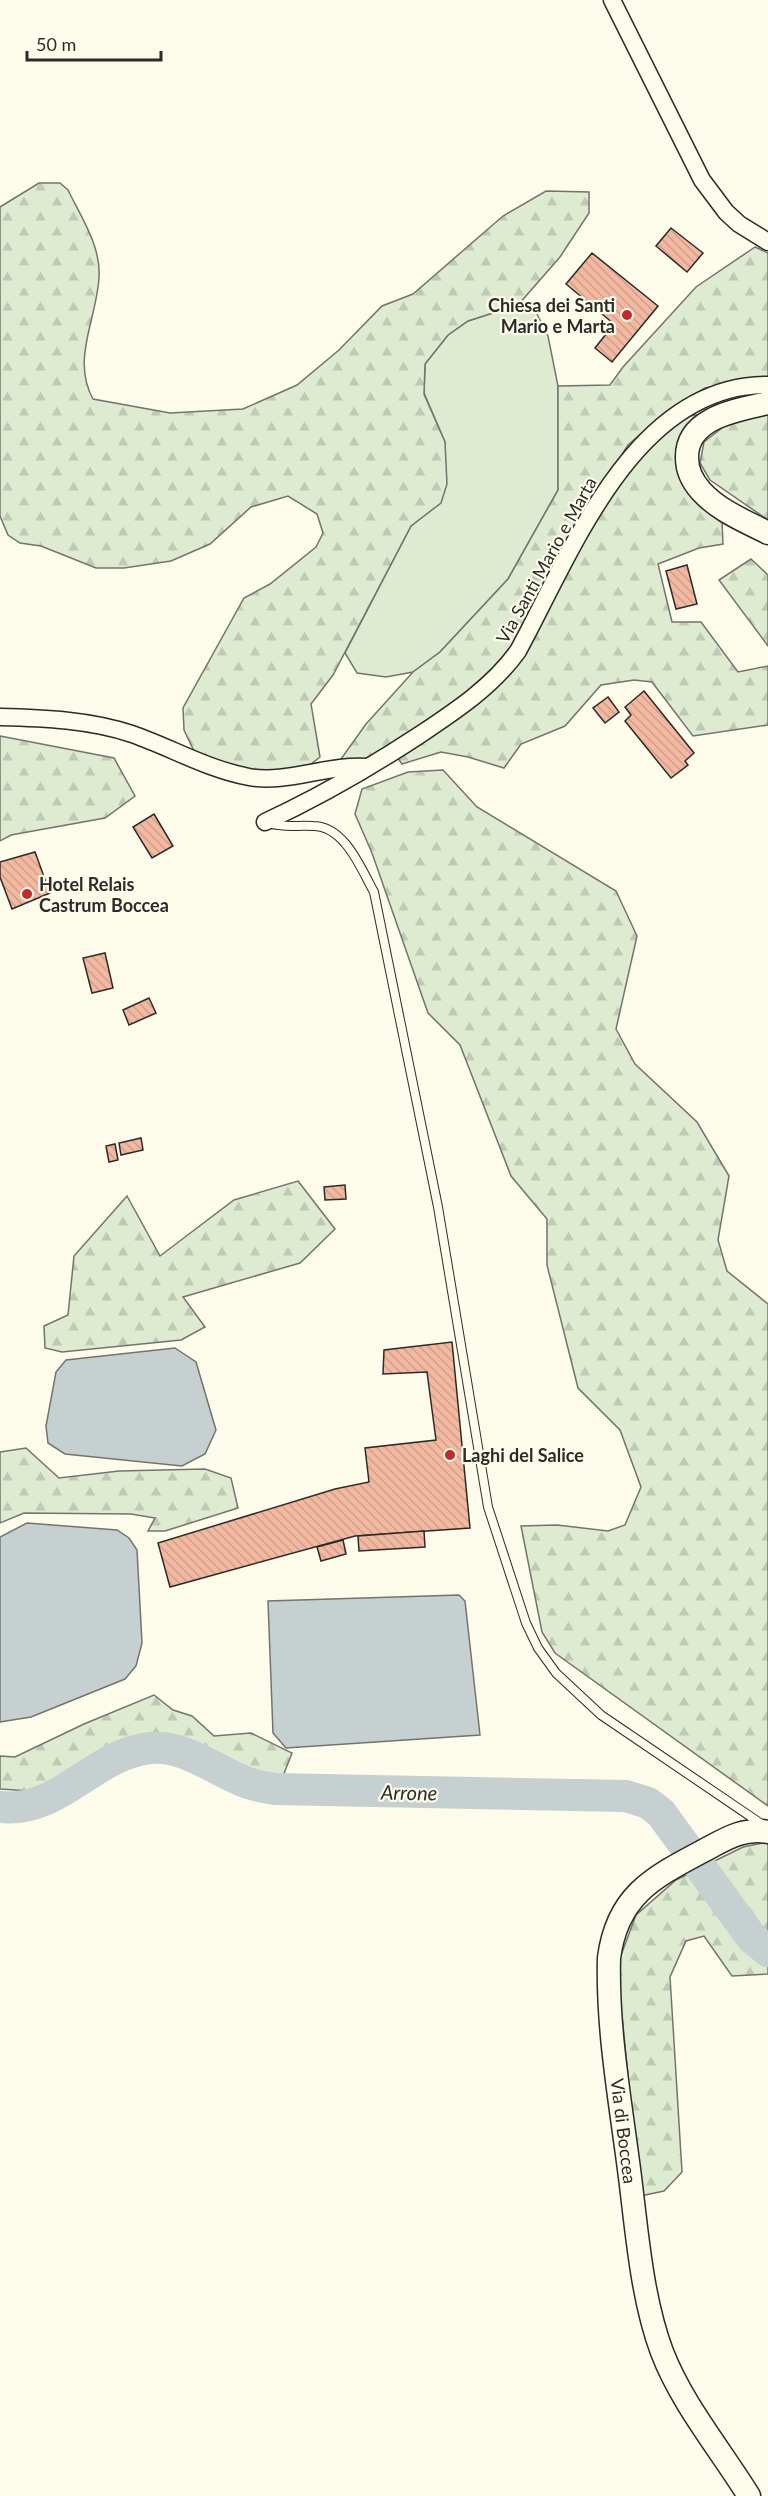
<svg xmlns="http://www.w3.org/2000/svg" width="768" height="2496" font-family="Lato,sans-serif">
	<defs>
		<pattern id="forest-firs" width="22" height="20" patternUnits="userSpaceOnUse" patternTransform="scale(1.5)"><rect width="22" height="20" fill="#deebd1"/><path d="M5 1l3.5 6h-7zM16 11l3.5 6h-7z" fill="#bfcab4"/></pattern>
		<pattern id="building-back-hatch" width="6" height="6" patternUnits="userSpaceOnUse" patternTransform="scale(1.5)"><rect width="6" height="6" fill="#f2b8a0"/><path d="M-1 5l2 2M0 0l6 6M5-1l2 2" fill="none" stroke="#d09e8a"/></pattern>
	</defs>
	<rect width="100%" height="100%" fill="#fdfbea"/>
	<polygon fill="#deebd1" stroke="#74746e" stroke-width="1.5" points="518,305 536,312 548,336 558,386 558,490 508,579 440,652 413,672 386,677 357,673 345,653 411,526 440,503 445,442 424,393 425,364 448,335 468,321"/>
	<g fill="url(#forest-firs)" stroke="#74746e" stroke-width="1.5">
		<path d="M39,183h21l8,7c13,27 33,56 31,87 -2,42 -28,82 -6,122l77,14 73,-4 54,-24 42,-35 43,-44 31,-12 90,-78 43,-25 43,1v21l-29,44 -42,48 -50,16 -20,14 -23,29 -1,30 21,48 2,42 -6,19 -30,23 -78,149 -22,29 9,53 -23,18 -72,-5 -30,-17 -11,-23 -1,-22 61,-110 26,-14 46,-37 7,-14 -6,-19 -29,-18 -37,11 -41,37 -39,17 -47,7h-28l-55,-22 -21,-3 -12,-8 -8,-19v-309z"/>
		<polygon points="755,247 768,253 768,378 705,388 666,412 628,445 590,504 504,660 489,678 392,748 331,773 366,724 413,672 440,652 508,579 558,490 558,386 610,385 623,367 696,287"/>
		<polygon points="696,415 688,433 682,467 722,522 723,544 699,548 658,564 672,622 701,622 738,672 768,666 768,725 693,736 652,682 634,680 601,685 565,726 521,744 504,768 468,757 441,752 402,764 397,757 488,690 618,480 676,418"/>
		<polygon points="768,415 768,520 710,480 700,463 704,442 731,421"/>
		<polygon points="751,559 768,575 768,646 719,580"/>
		<polygon points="0,736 114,758 135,796 105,818 11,835 0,841"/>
		<polygon points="443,770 477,807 616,891 637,936 616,1029 635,1064 697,1122 729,1176 718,1240 727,1271 768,1304 768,1806 555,1653 542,1632 521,1526 557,1525 608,1531 625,1525 641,1487 620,1430 578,1388 547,1265 547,1219 511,1176 460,1045 428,1013 372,853 355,814 362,789 408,772"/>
		<polygon points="298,1181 335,1229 300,1263 183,1297 205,1327 181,1340 62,1352 45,1348 44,1326 68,1315 74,1256 127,1196 160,1256 234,1200"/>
		<polygon points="26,1448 59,1478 119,1471 205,1469 231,1478 238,1508 165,1531 148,1531 155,1518 131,1514 24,1513 0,1523 0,1452"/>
		<polygon points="154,1695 173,1710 192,1716 214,1736 251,1733 292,1753 283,1776 251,1775 193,1748 140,1740 45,1792 0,1789 0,1756 15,1757 84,1724"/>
		<polygon points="768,1842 768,1974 732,1976 704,1936 686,1941 670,1977 682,2172 664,2191 640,2196 617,1966 636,1915 676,1880 743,1847"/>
	</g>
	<g fill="#c7d0d0" stroke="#74746e" stroke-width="1.5">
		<polygon points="175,1348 196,1362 216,1430 205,1454 182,1466 65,1454 48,1443 46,1426 56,1372 66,1360"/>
		<polygon points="27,1523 117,1530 129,1538 137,1550 142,1643 136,1666 125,1679 31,1717 0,1722 0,1537"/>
		<polygon points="459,1595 465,1601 480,1735 286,1748 273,1733 268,1601"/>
	</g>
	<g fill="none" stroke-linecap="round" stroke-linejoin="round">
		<path stroke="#c7d0d0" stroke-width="32" d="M0,1807c60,7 94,-54 151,-59 33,-2 56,17 85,30 12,6 25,9 39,11l351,7 22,7 13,10 91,125 16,13"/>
	</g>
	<g fill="url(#building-back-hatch)" stroke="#2b2b2b" stroke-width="1.5">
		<polygon points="671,228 703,253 687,272 656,246"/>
		<polygon points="592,253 658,306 612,362 595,348 614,324 566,284"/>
		<polygon points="687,565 697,604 676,609 666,571"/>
		<polygon points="644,691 694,753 685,761 688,765 671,778 625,721 631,715 625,707"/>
		<polygon points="608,697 619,712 605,723 593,708"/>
		<polygon points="154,814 173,846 152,858 133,827"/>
		<polygon points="35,852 50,893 12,909 0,877 0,862"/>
		<polygon points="105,953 113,988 92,993 83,958"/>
		<polygon points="149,998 156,1013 129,1025 123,1010"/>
		<polygon points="141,1138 143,1150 121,1155 119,1143"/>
		<polygon points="115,1144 118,1160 109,1162 106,1146"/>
		<polygon points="345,1185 346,1199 325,1200 324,1187"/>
		<polygon points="452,1342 470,1528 355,1536 170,1587 158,1543 335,1489 369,1482 365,1448 436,1440 427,1372 383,1374 384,1350"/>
		<polygon points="424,1531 425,1547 359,1551 358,1536"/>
		<polygon points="343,1540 346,1554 321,1561 317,1547"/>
	</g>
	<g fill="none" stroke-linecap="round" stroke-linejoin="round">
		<defs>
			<path id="lane" d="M267,823c17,5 29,2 46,3 32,0 48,43 61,66l64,315 50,300 38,116 12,25 18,25 45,42 162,110"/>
			<g id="street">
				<polyline points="612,0 702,180 726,212 739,224 768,242"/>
				<path d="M0,717c44,1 90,3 132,17 40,14 75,35 117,43 37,7 80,-13 118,-10"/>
				<path d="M265,822c54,-25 106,-55 156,-88 36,-24 72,-48 97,-83 54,-99 116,-267 250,-266"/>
			</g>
			<g id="secondary">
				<path d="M768,403c-30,7 -82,14 -81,55 0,13 6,24 14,33 18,20 44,30 67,42"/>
				<path d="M749,2496c-29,-47 -67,-92 -87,-144 -20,-53 -25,-119 -32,-175 -9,-72 -23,-146 -21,-219 8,-62 43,-80 94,-107 21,-11 40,-24 65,-19"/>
			</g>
		</defs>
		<use href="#lane" stroke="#2b2b2b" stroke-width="10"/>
		<use href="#street" stroke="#2b2b2b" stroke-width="19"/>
		<use href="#secondary" stroke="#2b2b2b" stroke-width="25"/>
		<use href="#lane" stroke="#fdfbea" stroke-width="8"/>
		<use href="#street" stroke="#fdfbea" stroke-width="16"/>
		<use href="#secondary" stroke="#fdfbea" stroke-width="22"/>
	</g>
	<g fill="#c62828" stroke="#fdfbea" stroke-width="2">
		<circle cx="627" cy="315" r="6"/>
		<circle cx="27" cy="894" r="6"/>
		<circle cx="450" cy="1455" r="6"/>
	</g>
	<g text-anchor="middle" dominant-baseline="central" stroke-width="4.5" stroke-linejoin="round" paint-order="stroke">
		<g font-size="18" font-weight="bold" fill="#2b2b2b" stroke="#fdfbea" text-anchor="start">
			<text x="615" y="305" text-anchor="end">Chiesa dei Santi<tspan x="615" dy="21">Mario e Marta</tspan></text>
			<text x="39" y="884">Hotel Relais<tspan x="39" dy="21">Castrum Boccea</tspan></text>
			<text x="462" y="1455">Laghi del Salice</text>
		</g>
		<g font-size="18" fill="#2b2b2b" stroke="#fdfbea">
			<text transform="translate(546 560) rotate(-61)">Via Santi Mario e Marta</text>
			<text transform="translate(624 2131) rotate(83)">Via di Boccea</text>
		</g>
		<g font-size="20" font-style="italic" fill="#2b2b2b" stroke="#fdfbea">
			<text transform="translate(409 1792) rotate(1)">Arrone</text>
		</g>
	</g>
	<path d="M27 51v9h134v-9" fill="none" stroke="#2b2b2b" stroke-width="3"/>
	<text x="36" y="51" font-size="18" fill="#2b2b2b" stroke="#fdfbea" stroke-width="4.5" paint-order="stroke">50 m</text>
</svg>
